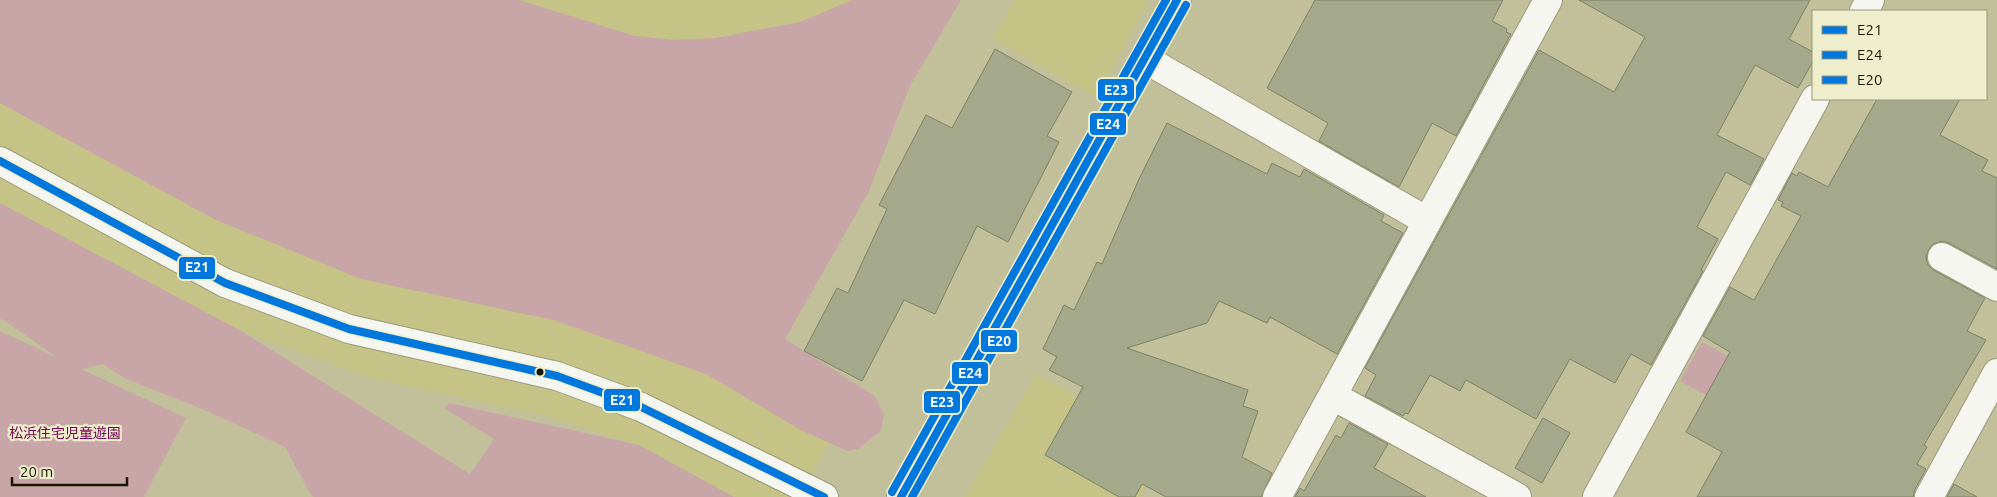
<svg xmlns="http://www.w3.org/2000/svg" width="1997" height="497" font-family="Ubuntu,'Noto Sans JP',sans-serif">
	<rect width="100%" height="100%" fill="#c1c09a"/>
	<g fill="#c5c386">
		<polygon points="0,0 961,0 910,86 868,193 785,340 858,388 800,497 734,497 639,445 540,414 373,379 243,332 0,203"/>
		<polygon points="1014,0 1142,0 1148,3 1096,97 992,39"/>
		<polygon points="1036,374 1168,448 1140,497 965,497"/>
	</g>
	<g fill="#c8a6a7">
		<polygon points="0,0 519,0 635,36 675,40 716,38 800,22 852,0 961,0 910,86 868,193 785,339 875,396 884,414 881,431 858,449 847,451 799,429 708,375 636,349 553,320 361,279 216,220 0,103"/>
		<polygon points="0,203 243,332 470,474 494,439 444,408 449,403 639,445 734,497 314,497 311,495 285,447 207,411 124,378 103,364 81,369 186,418 144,497 0,497 0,331 58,358 5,321 0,319"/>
		<polygon points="1702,342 1794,391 1771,431 1680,381"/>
	</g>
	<g fill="#a5a98c" stroke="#7e8265">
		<polygon points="1315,0 1503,0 1492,21 1507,29 1506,32 1511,34 1456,136 1432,123 1399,187 1319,141 1328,123 1267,88"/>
		<polygon points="1579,0 1810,0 1789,39 1813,52 1813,61 1798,88 1755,65 1717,135 1764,159 1750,185 1726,172 1697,227 1718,239 1701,270 1703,271 1651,365 1631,354 1615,383 1570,359 1536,419 1466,380 1460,391 1430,375 1408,414 1405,413 1403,416 1365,396 1376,375 1365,368 1539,50 1614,92 1645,37"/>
		<polygon points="995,49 1072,92 1047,136 1059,142 1008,242 977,226 935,314 904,300 862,381 804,351 837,288 848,293 887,209 879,205 926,115 952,128"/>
		<polygon points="1877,99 1960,99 1940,135 1988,160 1982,171 1997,178 1997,269 1949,243 1942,241 1933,244 1929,249 1926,257 1928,265 1935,271 1985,298 1967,331 1986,340 1924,445 1927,447 1917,464 1926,469 1915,489 1913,497 1697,497 1722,452 1686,432 1730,352 1703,336 1730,287 1754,300 1801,216 1781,206 1783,202 1778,200 1792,173 1797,176 1799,172 1828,187"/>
		<polygon points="1167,123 1267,174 1272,163 1300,177 1304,169 1384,215 1381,221 1403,233 1337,354 1270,317 1267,323 1219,301 1207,323 1127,348 1248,390 1243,406 1258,411 1242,457 1272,473 1261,497 1166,497 1142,484 1135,497 1119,497 1045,455 1083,387 1049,370 1057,357 1043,349 1064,305 1074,310 1097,262 1102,264 1139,179"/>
		<polygon points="1543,418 1570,433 1542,483 1515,468"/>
		<polygon points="1349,423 1388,444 1374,468 1426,497 1295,497 1300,488 1304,491 1336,435 1341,438"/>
		<polygon points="1954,484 1977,497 1947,497"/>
	</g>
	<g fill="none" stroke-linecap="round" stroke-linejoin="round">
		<defs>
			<g id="minor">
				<polyline points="1864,11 1870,0"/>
				<polyline points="1145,59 1427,221"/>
				<polyline points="1942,257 1997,287"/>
				<polyline points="1333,396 1517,497"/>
				<polyline points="1277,497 1548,0"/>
				<polyline points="1597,497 1815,99"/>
			</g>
			<g id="tertiary">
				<polyline points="0,161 225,283 349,329 557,376 641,407 824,497"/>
				<polyline points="1929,497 1997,373"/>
			</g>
			<polyline id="trunk" points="901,497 1177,0"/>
		</defs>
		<use href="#minor" stroke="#9b9a7b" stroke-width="30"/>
		<use href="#tertiary" stroke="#9b9a7b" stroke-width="30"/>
		<use href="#trunk" stroke="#9f9d97" stroke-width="30"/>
		<use href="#minor" stroke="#f6f6f0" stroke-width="28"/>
		<use href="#tertiary" stroke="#f6f6f0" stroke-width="28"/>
		<use href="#trunk" stroke="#e4e4e8" stroke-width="28"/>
		<defs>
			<polyline id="bus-1" points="0,161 225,283 349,329 557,376 641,407 824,497"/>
			<polyline id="bus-2" points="901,497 1177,0"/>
			<polyline id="bus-3" points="912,497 1186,5"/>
			<polyline id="bus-4" points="892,492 1166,0"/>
		</defs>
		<use href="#bus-1" stroke="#efeecc" stroke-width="11"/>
		<use href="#bus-2" stroke="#efeecc" stroke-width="11"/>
		<use href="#bus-3" stroke="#efeecc" stroke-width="11"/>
		<use href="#bus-4" stroke="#efeecc" stroke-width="11"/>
		<use href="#bus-1" stroke="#07d" stroke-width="8"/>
		<use href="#bus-2" stroke="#07d" stroke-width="8"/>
		<use href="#bus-3" stroke="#07d" stroke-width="8"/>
		<use href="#bus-4" stroke="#07d" stroke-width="8"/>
	</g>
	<circle fill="#191700" stroke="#efeecc" stroke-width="2" cx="540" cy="372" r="4.5"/>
	<g text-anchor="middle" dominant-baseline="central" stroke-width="4.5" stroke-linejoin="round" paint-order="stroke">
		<g font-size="14" fill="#760052" stroke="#efeecc">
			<text x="65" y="433">松浜住宅児童遊園</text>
		</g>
	</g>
	<g stroke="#efeecc" stroke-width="2">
		<rect x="1097" y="78" width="38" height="24" rx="5" fill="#07d"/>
		<rect x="1089" y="112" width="38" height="24" rx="5" fill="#07d"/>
		<rect x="178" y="256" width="38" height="24" rx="5" fill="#07d"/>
		<rect x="980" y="329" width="38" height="24" rx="5" fill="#07d"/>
		<rect x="951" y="361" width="38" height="24" rx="5" fill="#07d"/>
		<rect x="603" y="388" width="38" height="24" rx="5" fill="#07d"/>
		<rect x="923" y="390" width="38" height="24" rx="5" fill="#07d"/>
	</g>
	<g font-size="14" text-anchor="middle" font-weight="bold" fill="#fff">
		<text x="1116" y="95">E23</text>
		<text x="1108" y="129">E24</text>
		<text x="197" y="272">E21</text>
		<text x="999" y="346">E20</text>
		<text x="970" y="378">E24</text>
		<text x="622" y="405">E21</text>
		<text x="942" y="407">E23</text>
	</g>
	<rect x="1812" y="10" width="175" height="90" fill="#efeecc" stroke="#99987a"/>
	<rect x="1822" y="26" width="25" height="8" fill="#0077dd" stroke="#99987a"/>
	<text x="1857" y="35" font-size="15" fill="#191700">E21</text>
	<rect x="1822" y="51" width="25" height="8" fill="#0077dd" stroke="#99987a"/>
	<text x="1857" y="60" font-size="15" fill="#191700">E24</text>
	<rect x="1822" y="76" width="25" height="8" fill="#0077dd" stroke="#99987a"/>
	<text x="1857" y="85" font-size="15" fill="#191700">E20</text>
	<path d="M12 477v8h115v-8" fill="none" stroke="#191700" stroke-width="2.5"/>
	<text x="20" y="477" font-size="15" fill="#191700" stroke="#efeecc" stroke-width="4" paint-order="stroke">20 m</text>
</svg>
